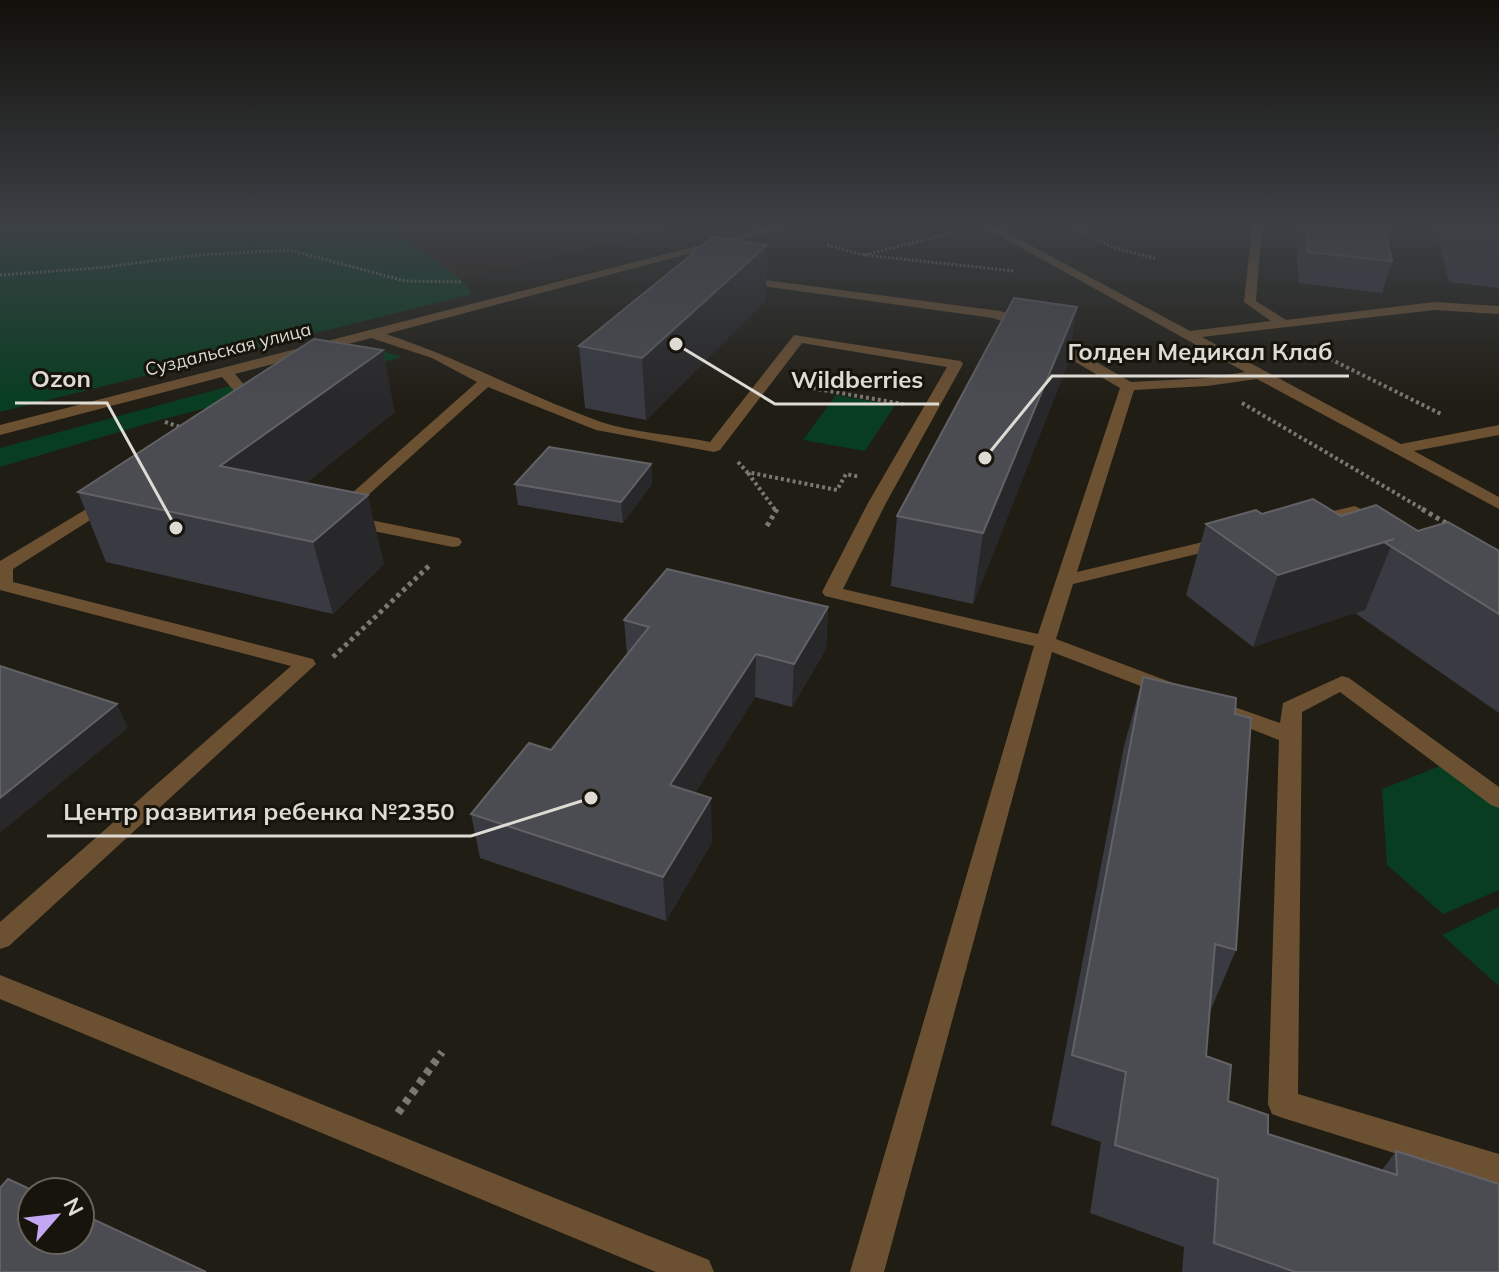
<svg xmlns="http://www.w3.org/2000/svg" width="1499" height="1272" font-family="Mulish,sans-serif">
	<rect width="100%" height="100%" fill="#201d14"/>
	<polygon fill="#2f2116" points="386,225 683,225 461,279"/>
	<g fill="#083d21">
		<polygon points="0,225 386,225 461,279 472,294 0,412"/>
		<polygon points="375,349 402,357 160,420 0,467 0,448 360,351"/>
		<polygon points="836,395 895,405 865,451 803,440"/>
		<polygon points="1445,764 1499,806 1499,890 1443,914 1387,865 1382,789"/>
		<polygon points="1499,907 1499,986 1442,935"/>
	</g>
	<g fill="none" stroke-linecap="round" stroke-linejoin="round">
		<g stroke="#7b7871" stroke-width="3" stroke-dasharray="2 2" stroke-linecap="butt">
			<polyline points="1068,225 1112,247 1157,259"/>
			<polyline points="827,245 864,255 951,233"/>
			<polyline points="864,255 1014,271"/>
			<polyline points="0,275 97,268 199,255 290,250 405,281 461,282"/>
			<polyline points="1307,347 1318,353"/>
		</g>
		<g stroke="#7b7871" stroke-width="4" stroke-dasharray="3 3" stroke-linecap="butt">
			<polyline points="1314,351 1441,414"/>
			<polyline points="795,385 903,404"/>
			<polyline points="1242,403 1426,511"/>
			<polyline points="165,422 183,428"/>
			<polyline points="738,462 747,472 837,490 846,474 860,477"/>
			<polyline points="748,473 776,511"/>
		</g>
		<g stroke="#7b7871" stroke-width="5" stroke-dasharray="4 4" stroke-linecap="butt">
			<polyline points="1422,509 1451,526"/>
			<polyline points="767,526 777,509"/>
			<polyline points="333,657 430,565"/>
		</g>
		<polyline stroke="#7b7871" stroke-width="8" stroke-dasharray="6 6" stroke-linecap="butt" points="398,1113 442,1052"/>
		<g fill="#6c5032" fill-rule="evenodd">
			<path d="M779,225h18l-411,109c74,24 142,62 215,88 34,11 74,13 109,20l84,-107 167,26 2,3 -77,139 -43,86 195,45 82,-246 -110,-64 -17,-6 -253,-35 -4,-1v-6l264,35 20,7 111,64 76,-4 38,-6 -265,-147h13l197,106 81,-10 -27,-19 8,-77h10l-6,76 30,19 148,-18 65,4v8l-65,-4 -232,27 199,107 98,-19v10l-85,16 85,46v12l-242,-130 -50,7 -73,4 -57,182 147,-35 9,5 -3,4 -157,38 -17,55 117,44 4,5 -4,5h-14l-107,-41 -168,620h-34l184,-626 -209,-50 -3,-4 46,-89 79,-136 -145,-24 -82,107 -6,2 -118,-22 -108,-43 -142,128 113,23 3,4 -3,4 -6,1 -120,-24 -9,-5 153,-136 -45,-24 -61,-20 -136,36 23,27 -6,10h-10l-2,-3 3,-7 -21,-24 -222,58v-10z"/>
			<polygon points="108,496 114,497 117,501 114,505 13,569 13,582 313,659 316,664 9,946 0,949 0,922 291,666 0,590 0,561"/>
			<polygon points="1355,506 1382,520 1385,524 1382,528 1370,528 1352,517 1313,526 1304,521 1307,517"/>
			<polygon points="1342,676 1349,678 1499,787 1499,808 1491,805 1340,692 1302,712 1298,1094 1499,1154 1499,1186 1283,1118 1272,1114 1268,1104 1279,740 1218,716 1215,711 1218,706 1226,704 1280,723 1283,703"/>
			<polygon points="0,975 709,1260 714,1272 656,1272 0,999"/>
		</g>
	</g>
	<g fill="#393a42">
		<polygon points="1301,225 1384,225 1392,261 1382,293 1299,283 1296,242"/>
		<polygon points="1435,225 1499,225 1499,288 1449,282"/>
		<polygon points="767,245 766,300 646,420 585,408 579,346"/>
		<polygon points="1077,307 1067,366 973,604 891,586 897,516"/>
		<polygon points="395,412 306,483 384,564 333,614 106,562 78,492"/>
		<polygon points="651,464 652,484 623,523 518,505 515,484"/>
		<polygon points="1262,514 1341,516 1418,531 1499,551 1499,713 1355,613 1253,647 1186,595 1206,524"/>
		<polygon points="828,607 826,649 792,707 755,697 695,793 712,842 666,921 480,858 471,814 551,750 627,654 624,620"/>
		<polygon points="1143,677 1235,714 1236,950 1209,1014 1206,1056 1228,1101 1268,1134 1382,1170 1396,1151 1499,1272 1182,1272 1184,1247 1090,1213 1101,1142 1051,1125 1124,746"/>
	</g>
	<g fill="#282729">
		<polygon points="767,245 766,300 646,420 642,358"/>
		<polygon points="1077,307 1067,366 973,604 983,533"/>
		<polygon points="383,350 395,412 248,529 220,466"/>
		<polygon points="651,464 652,484 623,523 621,502"/>
		<polygon points="368,495 384,564 333,614 313,542"/>
		<polygon points="1394,539 1365,610 1253,647 1278,575"/>
		<polygon points="828,607 826,649 792,707 794,664"/>
		<polygon points="756,654 755,697 672,830 670,785"/>
		<polygon points="117,704 128,728 0,833 0,798"/>
		<polygon points="711,798 712,842 666,921 663,877"/>
	</g>
	<g fill="#4b4b52" stroke="#626266" stroke-width="2">
		<polygon points="1306,225 1384,225 1392,261 1308,252"/>
		<polygon points="1469,225 1499,225 1499,230 1470,227"/>
		<polygon points="713,237 767,245 642,358 579,346"/>
		<polygon points="1014,298 1077,307 983,533 897,516"/>
		<polygon points="314,339 383,350 220,466 368,495 313,542 78,492"/>
		<polygon points="549,447 651,464 621,502 515,484"/>
		<polygon points="1313,499 1341,516 1376,505 1418,531 1448,522 1499,551 1499,614 1384,542 1394,539 1278,575 1206,524 1256,510 1262,514"/>
		<polygon points="667,569 828,607 794,664 756,654 670,785 711,798 663,877 471,814 529,743 551,750 649,627 624,620"/>
		<polygon points="0,666 117,704 0,798"/>
		<polygon points="1143,677 1236,698 1235,714 1251,718 1236,950 1215,944 1206,1056 1231,1065 1228,1101 1268,1115 1268,1134 1397,1175 1396,1151 1499,1184 1499,1272 1295,1272 1214,1243 1218,1179 1115,1145 1126,1072 1072,1055"/>
		<polygon points="8,1179 36,1192 32,1192 32,1240 80,1240 80,1213 206,1272 0,1272 0,1188"/>
	</g>
	<linearGradient id="sky" x2="0" y2="1"><stop stop-color="#12100b"/><stop offset="0.56" stop-color="#3c4045"/><stop offset="1" stop-color="#3c4045" stop-opacity="0"/></linearGradient>
	<rect width="1499" height="403" fill="url(#sky)"/>
	<g text-anchor="middle" dominant-baseline="central" stroke-width="6" stroke-linejoin="round" paint-order="stroke">
		<g font-size="18" fill="#dedbd5" stroke="#17140b">
			<text transform="translate(228 349) rotate(-14)">Суздальская улица</text>
		</g>
	</g>
	<path fill="none" stroke="#dedbd5" stroke-width="3" d="M985 458L1052 376H1349M176 528L107 403H15M676 344L775 404H939M591 798L471 836H47"/>
	<g fill="#dedbd5" stroke="#17140b" stroke-width="3">
		<circle cx="985" cy="458" r="8"/>
		<circle cx="176" cy="528" r="8"/>
		<circle cx="676" cy="344" r="8"/>
		<circle cx="591" cy="798" r="8"/>
	</g>
	<g font-size="24" text-anchor="middle" font-weight="bold" fill="#dedbd5" stroke="#17140b" stroke-width="6" stroke-linejoin="round" paint-order="stroke">
		<text x="1200" y="360">Голден Медикал Клаб</text>
		<text x="61" y="387">Ozon</text>
		<text x="857" y="388">Wildberries</text>
		<text x="259" y="820">Центр развития ребенка №2350</text>
	</g>
	<g transform="translate(56 1216) rotate(62)"><circle r="38" fill="#17140b" stroke="#67645c" stroke-width="2"/>
	<path d="M0-6L14 30L0 20L-14 30Z" fill="#c3a7f2"/>
	<text y="-12" font-size="22" font-weight="bold" text-anchor="middle" fill="#dedbd5">N</text>
	</g>
</svg>
